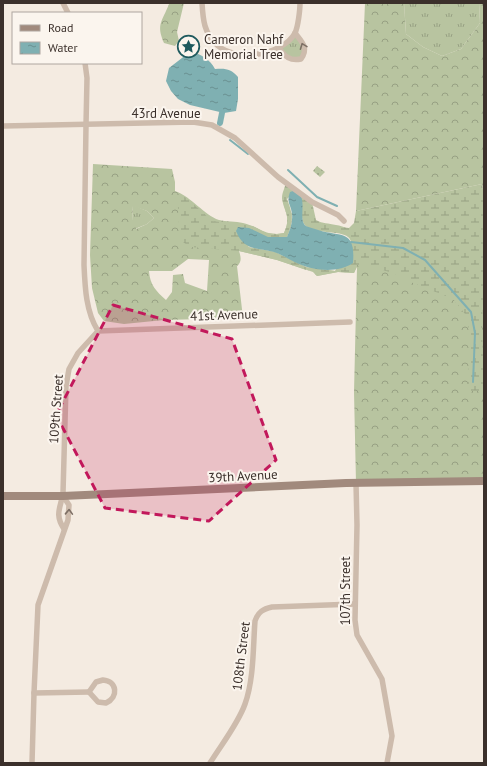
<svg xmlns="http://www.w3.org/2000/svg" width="487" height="766" font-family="'PT Sans',sans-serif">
	<defs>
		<pattern id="grass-tufts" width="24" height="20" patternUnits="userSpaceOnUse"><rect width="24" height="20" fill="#b8c4a0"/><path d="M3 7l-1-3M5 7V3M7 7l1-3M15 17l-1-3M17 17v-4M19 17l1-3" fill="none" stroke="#97a083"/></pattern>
		<pattern id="forest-crowns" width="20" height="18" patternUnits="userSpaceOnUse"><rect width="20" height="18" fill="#b8c4a0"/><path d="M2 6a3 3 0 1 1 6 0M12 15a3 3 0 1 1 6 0" fill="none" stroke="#97a083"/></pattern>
		<pattern id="wetland-marsh" width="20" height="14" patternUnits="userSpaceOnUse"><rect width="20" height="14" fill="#b8c4a0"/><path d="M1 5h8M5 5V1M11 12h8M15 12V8" fill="none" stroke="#97a083"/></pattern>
		<pattern id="garden-dots" width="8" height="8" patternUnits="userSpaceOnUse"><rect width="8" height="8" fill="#b8c4a0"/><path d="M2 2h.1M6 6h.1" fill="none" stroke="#97a083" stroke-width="1.8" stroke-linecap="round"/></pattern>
		<pattern id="water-ripples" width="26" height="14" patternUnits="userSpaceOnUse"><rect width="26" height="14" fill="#7fb0b2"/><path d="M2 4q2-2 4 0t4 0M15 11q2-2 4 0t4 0" fill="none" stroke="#699091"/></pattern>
	</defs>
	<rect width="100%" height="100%" fill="#f4ebe1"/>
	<g fill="url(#grass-tufts)">
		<polygon points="404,3 479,3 480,23 461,49 442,56 423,47 406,34"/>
		<polygon points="295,33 305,54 293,61 279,48"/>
		<polygon points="133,205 147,211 154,218 147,224 135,229 132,221"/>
	</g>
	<g fill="url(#forest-crowns)" fill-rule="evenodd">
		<path d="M174,3h10l-7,29 2,9 -4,5 -11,-3c-8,-19 -2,-21 5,-39z"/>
		<polygon points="365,3 404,3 406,34 423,47 442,56 461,49 480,23 479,3 484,3 484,194 482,184 356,211"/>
		<path d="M93,164l79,5 3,13v9c17,6 29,24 44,29 7,2 17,1 24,3 17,4 22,14 41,10 7,-15 1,-21 -2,-36l10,17 -5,23 -40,10 28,5 31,15v3l-29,-10 -38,-9c2,6 3,11 -2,15l6,52 -79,2 -40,4 -20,-3 -6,-8 -6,-25 -2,-33zM133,206l14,5 7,7 -7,6 -11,5v-8l-4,-1zM188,259l21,1 -2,31 -22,-8 -2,-9 -10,1 -1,17 -6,8c-10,-9 -16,-15 -17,-29h23z"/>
		<polygon points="351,242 482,313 484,282 484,481 356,483 354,392 357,267 354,273 338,272 317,276 309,267 335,271"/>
	</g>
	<path fill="url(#wetland-marsh)" d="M286,183l10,7 -9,9c6,16 7,22 0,38h-19l-19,-9 -1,19 27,5 31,15 29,4 13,-4c4,-9 6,-11 4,-21 -1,-3 -1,-7 -4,-9 -7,-7 -35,-2 -44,-13 -4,-6 -1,-23 -4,-31l12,9 4,18c7,4 12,3 20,5 4,0 8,3 13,3l5,-5 2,-12 126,-27 2,10v88l-2,43 2,66h-17l4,-54 -6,-23 -12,-15 -47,-19 -8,-5 -15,-5 -26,-5 -3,8 -16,-1 -21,4 -4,-4 -36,-12 -38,-9 -49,-4 -10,-7 -3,-47 11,6 24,22 41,5 13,7 11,1 7,-1c8,-18 0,-19 -2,-35 0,-5 3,-11 4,-15z"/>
	<polygon fill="url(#garden-dots)" points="317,166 325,172 320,177 313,171"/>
	<g fill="url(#water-ripples)">
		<path d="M191,51c10,4 19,8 24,18 11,-1 16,0 23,8v22l-2,12 -12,2 -34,-8 -12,-6 -7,-8 -5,-10 3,-13z"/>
		<path d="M296,190c13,9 1,29 10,36 2,1 6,2 9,3 24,9 41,-2 38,34 -14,10 -38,8 -54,1 -8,-3 -16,-9 -25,-12 -18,-5 -30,-1 -38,-21l2,-4 11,1 19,9h19c3,-7 6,-15 5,-23 -1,-10 -6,-11 -2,-22z"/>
	</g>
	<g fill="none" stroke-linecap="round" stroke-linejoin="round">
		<g stroke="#7fb0b2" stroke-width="2">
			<polyline points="230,140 248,154"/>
			<polyline points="288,170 317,197 337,206"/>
			<polyline points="351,242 403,248 425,260 471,312 475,333 473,382"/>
		</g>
		<polyline stroke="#7fb0b2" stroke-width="6" points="220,123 222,113"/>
		<g stroke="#cdbbac" stroke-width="5.5">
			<polyline points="63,3 68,13"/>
			<path d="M202,3c1,17 2,30 15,42 19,17 65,11 78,-12 3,-6 5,-23 5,-30"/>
			<path d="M279,48c6,9 11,13 22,11 8,-11 1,-17 -6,-26"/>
			<polyline points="3,126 193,122 212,125 235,138 278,177 312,202 338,215 344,221"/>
			<polyline points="98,331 350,322"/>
			<polyline points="356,483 357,525 355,620 357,635 382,679 392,736 387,763"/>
			<path d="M64,529c-10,-15 -3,-22 -1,-36l3,-107 3,-17 9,-16 20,-22c-12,-19 -13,-43 -14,-66l2,-140 1,-47 -2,-15"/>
			<path d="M103,680c14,1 16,17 3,23l-8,-1 -9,-10 7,-10z"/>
			<polyline points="34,693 89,692"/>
			<polyline points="32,763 34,693 38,605 68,520 69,505 63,496"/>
			<path d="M210,763c11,-18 28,-39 35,-59 9,-25 8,-57 10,-83 3,-9 8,-12 17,-14l83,-3"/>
		</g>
		<polyline stroke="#a18a7d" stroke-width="8" points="3,496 63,496 346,483 484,481"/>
	</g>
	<defs><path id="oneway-chevron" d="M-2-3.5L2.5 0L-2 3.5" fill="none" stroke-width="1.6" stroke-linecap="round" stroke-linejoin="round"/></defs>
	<g stroke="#7d6f65">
		<use href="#oneway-chevron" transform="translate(303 46) rotate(-111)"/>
		<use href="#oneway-chevron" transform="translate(69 512) rotate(-88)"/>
	</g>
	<path fill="#c2185b" fill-opacity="0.2" stroke="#c2185b" stroke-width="3" stroke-dasharray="8 5" stroke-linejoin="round" d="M113,305l119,34 44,121 -67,61 -104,-13 -49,-93z"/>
	<defs>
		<symbol id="sight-ring" viewBox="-11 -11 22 22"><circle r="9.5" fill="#fbf5ee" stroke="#1f5a5e" stroke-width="1.5"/><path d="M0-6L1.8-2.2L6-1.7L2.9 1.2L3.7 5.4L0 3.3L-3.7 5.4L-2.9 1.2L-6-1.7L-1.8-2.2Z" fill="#1f5a5e"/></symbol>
	</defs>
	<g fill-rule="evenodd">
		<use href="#sight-ring" x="176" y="34" width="25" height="25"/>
	</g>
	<g text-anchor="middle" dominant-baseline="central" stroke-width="4" stroke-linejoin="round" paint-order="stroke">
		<g font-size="13" fill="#3b302b" stroke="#fbf5ee" text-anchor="start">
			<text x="204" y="39">Cameron Nahf<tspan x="204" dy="15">Memorial Tree</tspan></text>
		</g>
		<g font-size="13" fill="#3b302b" stroke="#fbf5ee">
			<text x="166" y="113">43rd Avenue</text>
			<text transform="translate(224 315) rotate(-2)">41st Avenue</text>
			<text transform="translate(56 409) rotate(-86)">109th Street</text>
			<text transform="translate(243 476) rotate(-3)">39th Avenue</text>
			<text transform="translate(345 591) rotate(-90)">107th Street</text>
			<text transform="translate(241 656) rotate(-83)">108th Street</text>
		</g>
	</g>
	<rect width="487" height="766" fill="none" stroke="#3b302b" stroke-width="8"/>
	<rect x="12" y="12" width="130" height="52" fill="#fbf5ee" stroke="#aea6a0"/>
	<rect x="20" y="25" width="20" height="6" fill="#a18a7d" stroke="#aea6a0"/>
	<text x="48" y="32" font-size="12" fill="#3b302b">Road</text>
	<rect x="20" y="42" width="20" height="12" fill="url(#water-ripples)" stroke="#aea6a0"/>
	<text x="48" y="52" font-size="12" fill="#3b302b">Water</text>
</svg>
